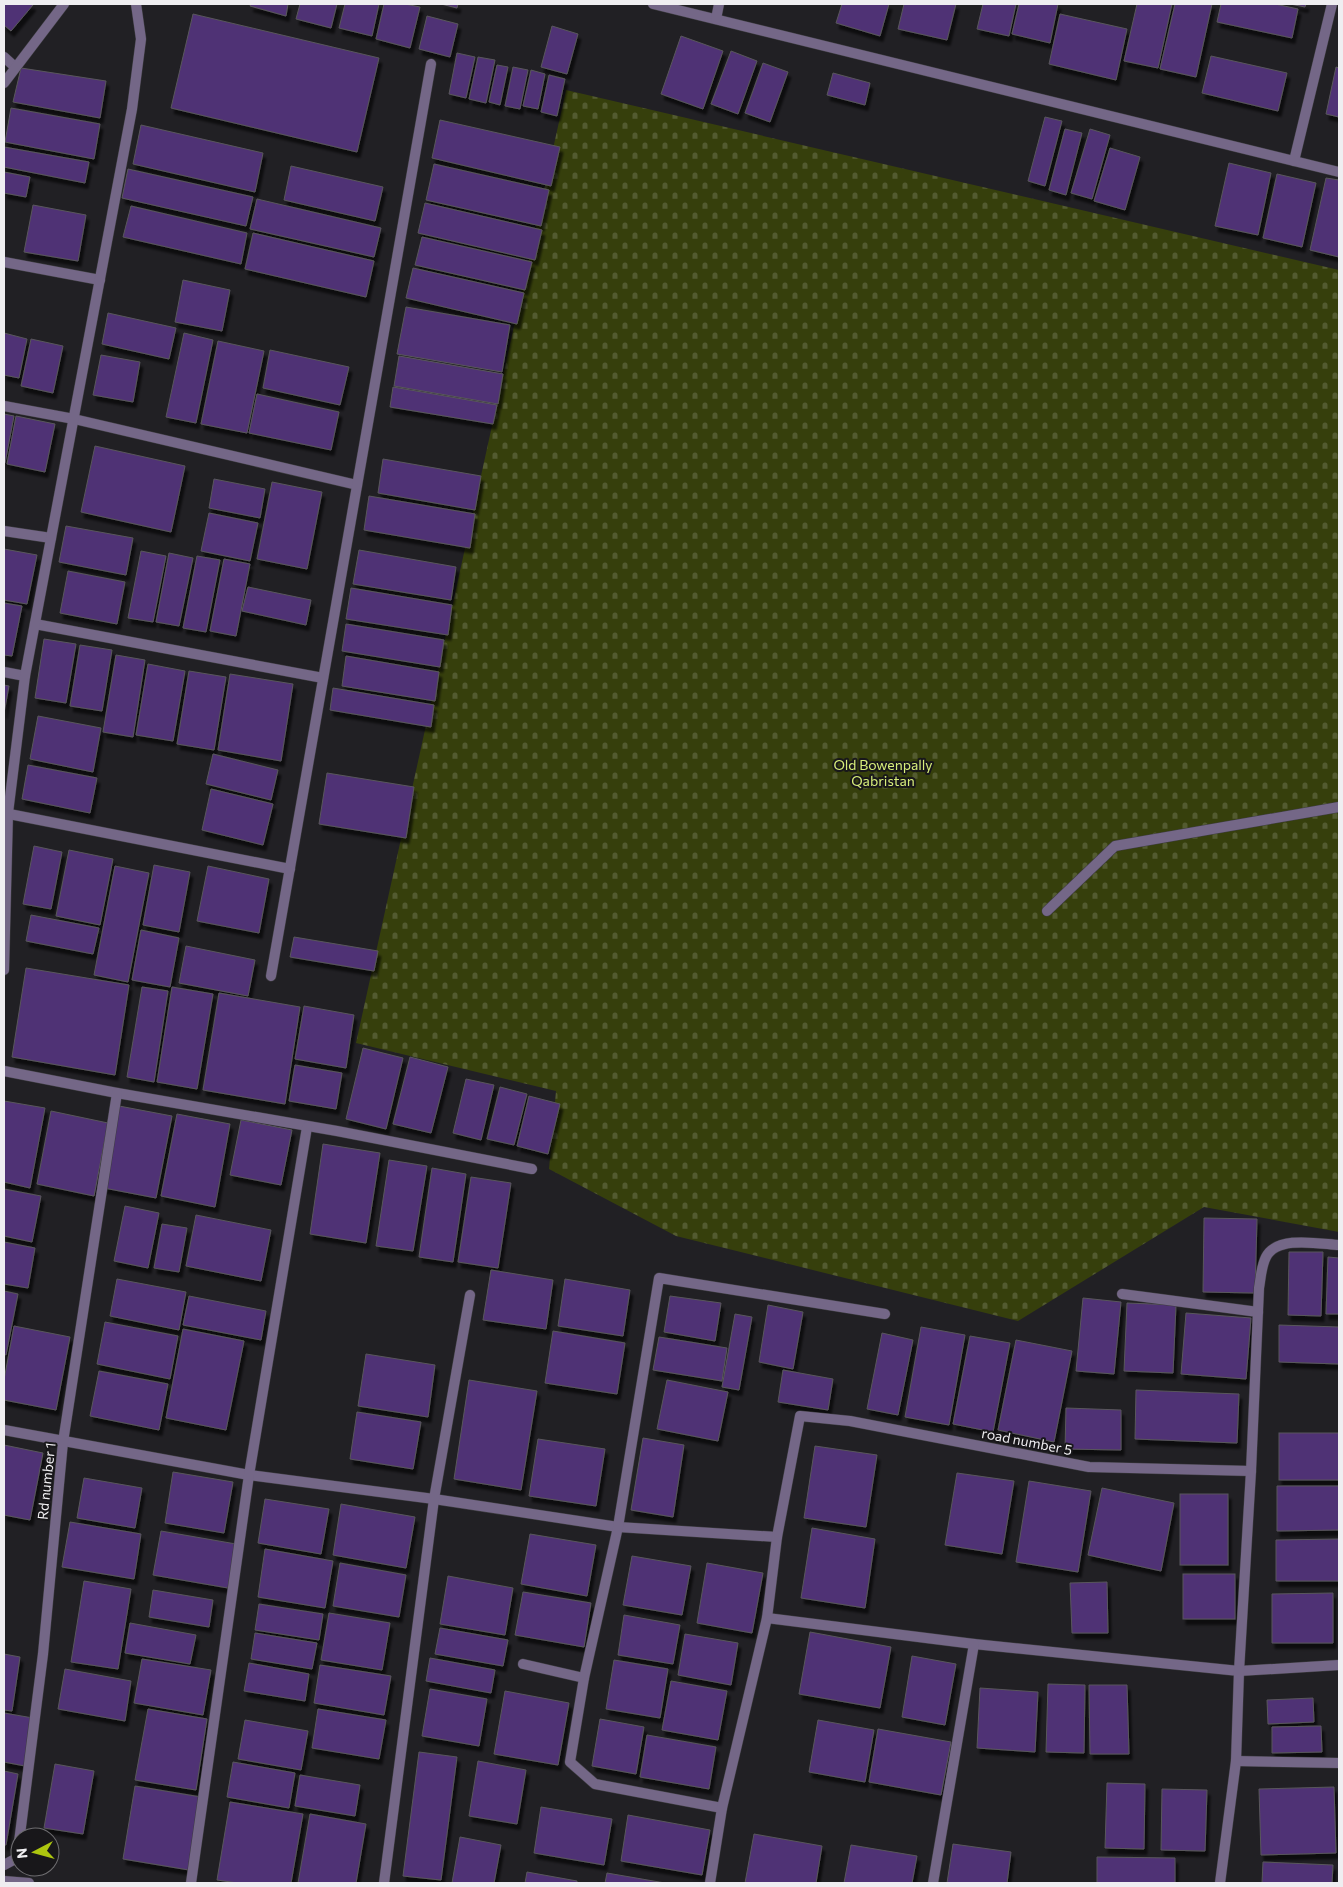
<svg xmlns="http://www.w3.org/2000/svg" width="1343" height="1887" font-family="Commissioner,sans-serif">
	<defs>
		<pattern id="cemetery-stones" width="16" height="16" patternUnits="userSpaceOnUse" patternTransform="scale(1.25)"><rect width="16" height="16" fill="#363f0c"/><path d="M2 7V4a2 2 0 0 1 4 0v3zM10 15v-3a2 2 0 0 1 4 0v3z" fill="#535b30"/></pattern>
		<filter id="shadow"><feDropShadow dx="3" dy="5.5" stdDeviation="1" flood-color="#0009"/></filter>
	</defs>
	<rect width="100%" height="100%" fill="#212024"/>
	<polygon fill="url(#cemetery-stones)" points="566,90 1339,270 1339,1232 1204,1207 1018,1321 676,1236 549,1169 556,1091 356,1043"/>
	<g fill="#503174" stroke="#59575c" filter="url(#shadow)">
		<polygon points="4,4 31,4 33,5 11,31 4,25"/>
		<polygon points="251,4 288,4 286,16 250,6"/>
		<polygon points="300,4 337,4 331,28 296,19"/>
		<polygon points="345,4 379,4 372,36 339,28"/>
		<polygon points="384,4 405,4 420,7 410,48 376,39"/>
		<polygon points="441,4 458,4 457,8"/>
		<polygon points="842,4 889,4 880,36 836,23"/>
		<polygon points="904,4 956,4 947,40 898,29"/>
		<polygon points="983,4 1016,4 1009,36 977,29"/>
		<polygon points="1019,4 1058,4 1050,43 1012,34"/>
		<polygon points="1137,4 1172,4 1158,68 1124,61"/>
		<polygon points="1175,4 1212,4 1196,77 1160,69"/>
		<polygon points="1221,4 1275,4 1298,9 1292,38 1217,22"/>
		<polygon points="1290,4 1306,4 1305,7"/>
		<polygon points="193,14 379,58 357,152 171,108"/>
		<polygon points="1060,14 1127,29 1116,80 1049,64"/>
		<polygon points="427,16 458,24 450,57 419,49"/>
		<polygon points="552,26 578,34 567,74 541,67"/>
		<polygon points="681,36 723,51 703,109 661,94"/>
		<polygon points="731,51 757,61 738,114 711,104"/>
		<polygon points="457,53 475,57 466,98 449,94"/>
		<polygon points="1211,56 1287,73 1278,111 1202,93"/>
		<polygon points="478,57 495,60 486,103 469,99"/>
		<polygon points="763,63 788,72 770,122 745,113"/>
		<polygon points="497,65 508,67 500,105 489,102"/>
		<polygon points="513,67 528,70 520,109 505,106"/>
		<polygon points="1336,67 1339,68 1339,117 1326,114"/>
		<polygon points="21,68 106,81 100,118 13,102"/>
		<polygon points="531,70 545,74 538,109 523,106"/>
		<polygon points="833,73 870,83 865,105 827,95"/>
		<polygon points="549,75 565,79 557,116 541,112"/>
		<polygon points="11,108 100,124 94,159 5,142"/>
		<polygon points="1045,117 1062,121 1045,186 1028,181"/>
		<polygon points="440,120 560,147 551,186 432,158"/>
		<polygon points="141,125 263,153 255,192 133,164"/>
		<polygon points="1065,129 1082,133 1066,195 1049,190"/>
		<polygon points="1090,129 1110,135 1092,199 1071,193"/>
		<polygon points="4,147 89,162 85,183 4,167"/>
		<polygon points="1110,148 1140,157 1125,210 1094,201"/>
		<polygon points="1229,163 1271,173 1258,235 1215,226"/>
		<polygon points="434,164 549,190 541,226 426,200"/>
		<polygon points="291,166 383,187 375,221 284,200"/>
		<polygon points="128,169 253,197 246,226 122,198"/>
		<polygon points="4,172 30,177 26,197 4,193"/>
		<polygon points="1277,174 1316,183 1302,247 1263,238"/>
		<polygon points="1326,178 1339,180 1339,257 1310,250"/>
		<polygon points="257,199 381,228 374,257 250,229"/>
		<polygon points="425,203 542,230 535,260 418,233"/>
		<polygon points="33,205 86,215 78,261 24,252"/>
		<polygon points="131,206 247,233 241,264 123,237"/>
		<polygon points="253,233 374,261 366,297 245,269"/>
		<polygon points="422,237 532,262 525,290 415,265"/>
		<polygon points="413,268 524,293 517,324 406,298"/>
		<polygon points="183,280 230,290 222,331 175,322"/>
		<polygon points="406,307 510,325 502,372 397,354"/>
		<polygon points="108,313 176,328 169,359 102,344"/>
		<polygon points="4,333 27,339 19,378 4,375"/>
		<polygon points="184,333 213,340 196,423 166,417"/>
		<polygon points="31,339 63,346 53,393 21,386"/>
		<polygon points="218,341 264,351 247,433 201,424"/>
		<polygon points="270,350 349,367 340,405 263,388"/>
		<polygon points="101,355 140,362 133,402 93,395"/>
		<polygon points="399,356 503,374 498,404 394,386"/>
		<polygon points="393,387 497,405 493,424 390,407"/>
		<polygon points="257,394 339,412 331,450 249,433"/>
		<polygon points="4,414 14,416 5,463 4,463"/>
		<polygon points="16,416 55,424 45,472 7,464"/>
		<polygon points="95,446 185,466 171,532 81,512"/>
		<polygon points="383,459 481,476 475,510 378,493"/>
		<polygon points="214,479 265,489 260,518 209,508"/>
		<polygon points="272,482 322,492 307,569 257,559"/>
		<polygon points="369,496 475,514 470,548 364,530"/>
		<polygon points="209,513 258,523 250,561 201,551"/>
		<polygon points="66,526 133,538 126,575 59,562"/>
		<polygon points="4,549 37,555 27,604 4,600"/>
		<polygon points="359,550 456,567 451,600 353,584"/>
		<polygon points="141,551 166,556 153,622 128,618"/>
		<polygon points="169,553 193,558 179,626 156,622"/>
		<polygon points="197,556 220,560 206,632 183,628"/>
		<polygon points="224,559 250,564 236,636 210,631"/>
		<polygon points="68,571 125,582 117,624 60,613"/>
		<polygon points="248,587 311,600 306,625 242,611"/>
		<polygon points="351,588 452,605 448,635 346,619"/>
		<polygon points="4,603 22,606 12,656 4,655"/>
		<polygon points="346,624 444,640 440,667 342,651"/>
		<polygon points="44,639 76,644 66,703 35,698"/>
		<polygon points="80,645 112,650 102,711 70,706"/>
		<polygon points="116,655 145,660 133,737 103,732"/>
		<polygon points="346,656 439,672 435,701 342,686"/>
		<polygon points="148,664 185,671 173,741 136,735"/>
		<polygon points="189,671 226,677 214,750 177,744"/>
		<polygon points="230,674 293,684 281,761 218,750"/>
		<polygon points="4,685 9,686 4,713"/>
		<polygon points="333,688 434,705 431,727 330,710"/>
		<polygon points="38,716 101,728 93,772 30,759"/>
		<polygon points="213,754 278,770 271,800 206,784"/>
		<polygon points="28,765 97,778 90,813 22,799"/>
		<polygon points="327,773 414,787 406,838 319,824"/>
		<polygon points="211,789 273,804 263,845 202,830"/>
		<polygon points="34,846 62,852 51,909 23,904"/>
		<polygon points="69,850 113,859 100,925 56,916"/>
		<polygon points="154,865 190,872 179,932 143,925"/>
		<polygon points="115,866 149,873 128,982 94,975"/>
		<polygon points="208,866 269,879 259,933 197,921"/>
		<polygon points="31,915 99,928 93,954 26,941"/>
		<polygon points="141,930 179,938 170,987 132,980"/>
		<polygon points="294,937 378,951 374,971 290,957"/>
		<polygon points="186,946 255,960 248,996 179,983"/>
		<polygon points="26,968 129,985 115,1075 12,1057"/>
		<polygon points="142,987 168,991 154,1082 127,1077"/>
		<polygon points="172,987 213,994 197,1089 157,1082"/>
		<polygon points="219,993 300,1007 285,1104 203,1090"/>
		<polygon points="304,1006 354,1015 346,1068 295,1059"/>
		<polygon points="363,1048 403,1058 386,1129 346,1119"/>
		<polygon points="410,1057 448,1067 431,1133 393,1124"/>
		<polygon points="295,1065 342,1073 336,1109 289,1101"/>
		<polygon points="466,1079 494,1085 481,1140 453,1133"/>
		<polygon points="500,1087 527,1094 514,1145 487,1139"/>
		<polygon points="529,1096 560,1104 548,1154 517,1146"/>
		<polygon points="4,1101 45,1108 30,1188 4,1182"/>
		<polygon points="119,1106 172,1116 156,1198 104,1188"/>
		<polygon points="51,1111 108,1123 94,1196 37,1184"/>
		<polygon points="177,1114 230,1124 215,1207 161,1196"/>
		<polygon points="241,1120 292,1130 281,1185 230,1175"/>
		<polygon points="323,1144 380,1153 366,1243 310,1234"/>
		<polygon points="389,1160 427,1166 413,1251 376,1246"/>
		<polygon points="432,1168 466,1174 453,1262 419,1257"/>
		<polygon points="471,1177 511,1183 498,1268 458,1262"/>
		<polygon points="4,1189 41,1196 32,1242 4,1236"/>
		<polygon points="125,1206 159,1213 148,1268 114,1261"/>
		<polygon points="196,1215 271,1230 261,1281 186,1266"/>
		<polygon points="1204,1218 1257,1219 1255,1293 1203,1292"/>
		<polygon points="162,1224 187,1228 179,1272 154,1268"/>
		<polygon points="4,1242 35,1248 28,1288 4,1284"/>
		<polygon points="1289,1252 1323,1252 1321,1316 1288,1315"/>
		<polygon points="1328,1257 1339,1258 1339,1314 1326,1314"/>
		<polygon points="491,1270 553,1280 546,1329 483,1320"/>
		<polygon points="117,1279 186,1292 179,1330 110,1316"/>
		<polygon points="565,1279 630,1290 623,1336 558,1326"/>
		<polygon points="4,1291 18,1294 6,1355 4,1354"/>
		<polygon points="189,1296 266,1311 261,1340 183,1325"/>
		<polygon points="670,1296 721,1303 715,1341 664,1332"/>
		<polygon points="1083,1298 1121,1302 1114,1374 1076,1371"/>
		<polygon points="1127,1303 1176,1305 1173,1373 1124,1371"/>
		<polygon points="768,1305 803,1312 793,1369 759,1362"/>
		<polygon points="1186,1313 1251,1318 1246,1379 1181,1374"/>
		<polygon points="735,1314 752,1317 739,1390 722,1387"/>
		<polygon points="105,1322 178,1336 170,1379 97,1364"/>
		<polygon points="1279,1325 1339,1327 1339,1364 1279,1362"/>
		<polygon points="14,1326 70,1337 56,1410 4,1400 4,1380"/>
		<polygon points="921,1327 965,1335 949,1425 905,1417"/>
		<polygon points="183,1329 244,1341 226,1430 166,1418"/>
		<polygon points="553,1331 625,1343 617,1394 545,1383"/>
		<polygon points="882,1333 913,1340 898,1415 867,1409"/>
		<polygon points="970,1336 1010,1343 993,1432 953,1424"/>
		<polygon points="659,1337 727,1348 722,1381 653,1370"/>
		<polygon points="1016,1340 1072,1351 1054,1442 998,1430"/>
		<polygon points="366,1354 435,1365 428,1417 358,1406"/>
		<polygon points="783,1370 833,1379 828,1410 778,1402"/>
		<polygon points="99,1371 168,1384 159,1430 90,1416"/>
		<polygon points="469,1380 537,1391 521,1490 454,1479"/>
		<polygon points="667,1380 728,1392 718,1441 657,1429"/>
		<polygon points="1136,1390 1239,1394 1237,1443 1135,1439"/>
		<polygon points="1066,1408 1121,1410 1121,1450 1065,1449"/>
		<polygon points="357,1412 421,1422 413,1469 350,1459"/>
		<rect x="1279" y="1433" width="60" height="47"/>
		<polygon points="643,1438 684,1445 673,1517 631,1510"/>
		<polygon points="538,1439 605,1449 596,1506 529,1496"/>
		<polygon points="4,1445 43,1453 30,1520 4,1515"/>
		<polygon points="815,1446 877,1455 866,1527 804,1518"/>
		<polygon points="173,1472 233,1482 224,1533 165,1523"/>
		<polygon points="957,1473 1014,1481 1002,1554 945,1545"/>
		<polygon points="84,1478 142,1488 135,1528 77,1518"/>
		<polygon points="1029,1481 1091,1491 1078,1572 1016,1562"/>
		<polygon points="1277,1486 1339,1486 1339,1530 1277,1531"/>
		<polygon points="1102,1488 1174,1503 1161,1571 1088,1555"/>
		<rect x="1180" y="1494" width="48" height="71"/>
		<polygon points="265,1499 329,1509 321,1554 258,1543"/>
		<polygon points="341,1504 415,1517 406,1568 333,1555"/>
		<polygon points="70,1522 141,1534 134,1579 62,1567"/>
		<polygon points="812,1528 875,1539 865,1608 801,1598"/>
		<polygon points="161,1531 236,1544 228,1588 153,1575"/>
		<polygon points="530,1534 596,1545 587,1596 521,1584"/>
		<polygon points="1339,1539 1339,1581 1276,1581 1276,1540"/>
		<polygon points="265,1549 333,1561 325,1608 258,1597"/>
		<polygon points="632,1556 691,1566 682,1615 623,1605"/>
		<polygon points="340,1563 406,1575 399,1617 333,1606"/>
		<polygon points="707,1563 763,1573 752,1633 697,1623"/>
		<rect x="1183" y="1574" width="52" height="45"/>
		<polygon points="448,1576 513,1588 505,1635 440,1624"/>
		<polygon points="84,1581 131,1589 118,1669 71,1662"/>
		<polygon points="1107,1582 1108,1633 1072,1633 1070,1583"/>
		<polygon points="153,1590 213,1600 209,1627 149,1617"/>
		<polygon points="523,1592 591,1603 584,1647 515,1635"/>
		<polygon points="1333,1593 1333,1643 1272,1643 1272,1594"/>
		<polygon points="259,1604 323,1614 319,1640 255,1630"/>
		<polygon points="329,1613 390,1623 382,1670 321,1660"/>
		<polygon points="624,1615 680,1625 673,1664 618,1655"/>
		<polygon points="130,1623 196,1635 190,1664 125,1653"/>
		<polygon points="440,1628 508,1640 503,1666 435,1654"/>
		<polygon points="810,1632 891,1647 880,1708 799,1694"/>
		<polygon points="255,1633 317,1643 312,1669 251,1659"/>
		<polygon points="685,1634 738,1643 731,1685 678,1675"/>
		<polygon points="4,1654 20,1657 12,1711 4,1710"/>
		<polygon points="912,1656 956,1664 945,1725 902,1717"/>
		<polygon points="430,1658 495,1670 491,1693 426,1681"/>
		<polygon points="142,1659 211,1670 203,1715 134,1703"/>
		<polygon points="614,1660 668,1669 660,1718 606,1709"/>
		<polygon points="249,1663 309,1674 305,1701 244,1691"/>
		<polygon points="320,1665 391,1676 384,1715 314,1703"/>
		<polygon points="65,1669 131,1681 125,1721 58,1709"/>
		<polygon points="671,1681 727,1691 718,1740 662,1730"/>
		<polygon points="1048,1684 1085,1685 1084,1753 1046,1752"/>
		<polygon points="1089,1685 1127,1685 1129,1754 1090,1754"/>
		<polygon points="980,1688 1038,1692 1035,1752 977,1748"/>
		<polygon points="430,1689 487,1699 479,1746 422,1736"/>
		<polygon points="505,1691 569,1703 558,1765 494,1754"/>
		<polygon points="1313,1698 1314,1722 1268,1724 1267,1700"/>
		<polygon points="148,1709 207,1719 196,1790 135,1780"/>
		<polygon points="318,1709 386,1720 379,1759 312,1748"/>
		<polygon points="4,1713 33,1718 25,1766 4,1762"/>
		<polygon points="600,1719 644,1727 636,1774 592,1766"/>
		<polygon points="245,1720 308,1731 301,1770 238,1759"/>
		<polygon points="818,1720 874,1730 865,1782 809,1772"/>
		<polygon points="1321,1726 1322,1752 1272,1753 1272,1727"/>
		<polygon points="878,1729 951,1742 941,1795 869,1782"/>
		<polygon points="647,1735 716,1747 709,1789 640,1777"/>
		<polygon points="419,1752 457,1757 441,1880 403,1876"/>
		<polygon points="478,1761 526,1770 517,1824 469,1816"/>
		<polygon points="233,1762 295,1773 289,1808 227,1797"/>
		<polygon points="55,1764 94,1771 83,1834 44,1828"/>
		<polygon points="4,1771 18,1774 6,1845 4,1845"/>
		<polygon points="300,1775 360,1785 355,1816 295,1806"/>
		<polygon points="1107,1783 1145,1784 1144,1849 1105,1848"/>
		<polygon points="135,1786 201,1797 189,1870 123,1859"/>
		<polygon points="1334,1787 1336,1853 1261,1855 1259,1789"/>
		<polygon points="1162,1789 1207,1790 1205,1851 1161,1850"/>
		<polygon points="230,1802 303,1814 291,1883 238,1883 217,1880"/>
		<polygon points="541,1807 612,1819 604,1865 534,1853"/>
		<polygon points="310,1814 366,1824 356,1883 298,1883"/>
		<polygon points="628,1815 710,1830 702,1875 621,1861"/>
		<polygon points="754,1834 822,1846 816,1883 745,1883"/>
		<polygon points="460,1837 501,1845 494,1883 452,1883"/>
		<polygon points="953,1844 1011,1852 1007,1883 947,1883"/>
		<polygon points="851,1845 917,1856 912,1883 844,1883"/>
		<polygon points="1097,1857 1175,1858 1175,1883 1097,1883"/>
		<polygon points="1263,1862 1333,1865 1332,1883 1262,1883"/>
		<polygon points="527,1872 577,1881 577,1883 525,1883"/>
		<polygon points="607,1873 665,1883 605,1883"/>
	</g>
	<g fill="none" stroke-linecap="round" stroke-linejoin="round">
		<defs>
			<g id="street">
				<polyline points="653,4 1339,172"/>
				<polyline points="716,19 719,4"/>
				<polyline points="4,57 15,67"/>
				<polyline points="4,83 64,4"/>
				<polyline points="1294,161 1332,4"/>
				<polyline points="4,262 100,280"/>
				<polyline points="4,406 74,419 357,485"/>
				<polyline points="4,531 51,538"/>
				<polyline points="35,624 323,678"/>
				<polyline points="4,672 25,676"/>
				<polyline points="4,813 290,869"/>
				<polyline points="1047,911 1115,846 1339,807"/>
				<polyline points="4,970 8,813 25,676 132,109 141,39 136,4"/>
				<polyline points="271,976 431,64"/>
				<polyline points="4,1071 117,1093 337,1131 532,1169"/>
				<polyline points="1122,1294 1258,1312"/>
				<polyline points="4,1430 249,1475 434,1499 618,1527 777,1537"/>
				<polyline points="767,1618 974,1644 1239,1671 1339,1665"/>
				<polyline points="523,1664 584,1678"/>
				<polyline points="1236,1761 1339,1763"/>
				<polyline points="722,1808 595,1784 570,1762 584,1678 618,1527 659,1278 885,1314"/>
				<polyline points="4,1865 17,1858 43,1654 63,1442 117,1093"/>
				<polyline points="4,1881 29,1883"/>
				<polyline points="191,1883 249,1475 307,1127"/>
				<polyline points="384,1883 434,1499 470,1295"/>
				<polyline points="710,1883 722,1808 767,1618 777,1537 800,1416 850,1421 1089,1467 1251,1471"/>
				<polyline points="933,1883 974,1644"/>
				<path d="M1220,1883l16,-122 3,-90 12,-200 8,-183c2,-11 2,-21 7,-31 11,-22 54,-13 73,-12"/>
			</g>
		</defs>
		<use href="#street" stroke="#3e3d41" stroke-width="11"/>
		<use href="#street" stroke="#746787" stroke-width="10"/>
	</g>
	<g text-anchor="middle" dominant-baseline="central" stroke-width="4" stroke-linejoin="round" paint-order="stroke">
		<g font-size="14" fill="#d8ee7b" stroke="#18171a">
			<text x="883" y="764">Old Bowenpally<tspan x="883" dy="16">Qabristan</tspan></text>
		</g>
		<g font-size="14" fill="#efeef1" stroke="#18171a">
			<text transform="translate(1027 1441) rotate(11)">road number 5</text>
			<text transform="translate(46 1481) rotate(-84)">Rd number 1</text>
		</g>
	</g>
	<rect width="1343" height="1887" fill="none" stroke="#efeef1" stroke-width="10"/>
	<g transform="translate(35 1852) rotate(264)"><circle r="24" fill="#18171a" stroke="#6e6d70"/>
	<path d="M0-4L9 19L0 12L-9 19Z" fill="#adc60f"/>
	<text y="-8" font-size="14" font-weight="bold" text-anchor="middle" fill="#efeef1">N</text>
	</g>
</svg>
